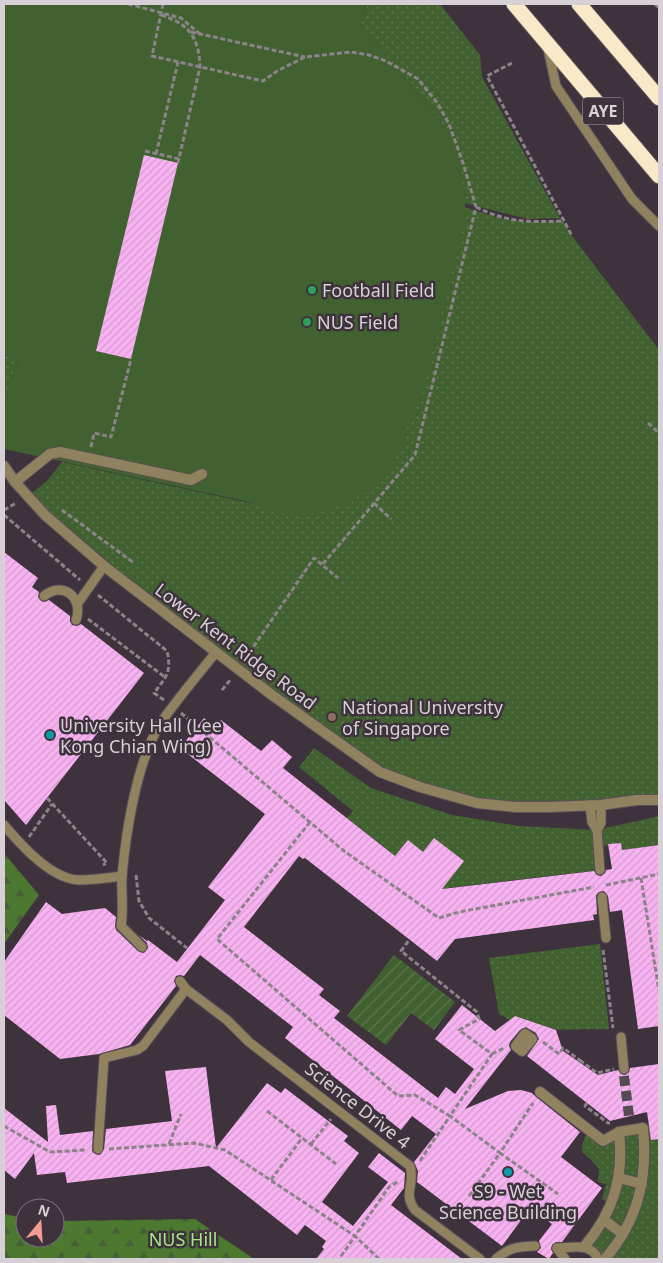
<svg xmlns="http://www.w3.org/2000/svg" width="663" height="1263" font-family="'Noto Sans',sans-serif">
	<defs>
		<pattern id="grass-dots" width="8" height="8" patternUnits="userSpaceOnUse" patternTransform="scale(1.25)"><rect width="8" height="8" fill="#426130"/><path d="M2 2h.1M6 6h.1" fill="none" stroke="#5d774d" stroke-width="1.8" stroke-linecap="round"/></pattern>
		<pattern id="forest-firs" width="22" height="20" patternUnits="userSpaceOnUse" patternTransform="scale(1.25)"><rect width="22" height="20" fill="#4c782f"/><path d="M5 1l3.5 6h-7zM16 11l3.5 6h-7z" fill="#475e37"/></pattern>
		<pattern id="garden-furrows" width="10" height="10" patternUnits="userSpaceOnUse" patternTransform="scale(1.25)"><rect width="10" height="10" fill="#426130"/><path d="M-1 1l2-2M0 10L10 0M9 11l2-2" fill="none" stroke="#5d774d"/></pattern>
		<pattern id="building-hatch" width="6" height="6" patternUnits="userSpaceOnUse" patternTransform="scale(1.25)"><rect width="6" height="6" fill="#f8b2f2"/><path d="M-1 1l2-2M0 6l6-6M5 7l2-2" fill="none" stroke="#d39bce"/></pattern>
	</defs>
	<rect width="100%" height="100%" fill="#3e333c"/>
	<g fill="url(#grass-dots)">
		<polygon points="366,4 440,4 480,55 482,77 560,218 528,219 464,203 456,140 361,26"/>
		<polygon points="458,205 496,217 525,222 563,221 572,236 659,350 659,801 549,807 458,798 380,772 238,669 27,497 47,481 62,462 254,504"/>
		<polygon points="4,355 18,359 4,406"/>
		<polygon points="314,748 371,788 452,815 519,826 597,830 659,816 659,845 622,850 621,843 598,847 600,870 447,888 445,895 347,818 353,811 299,767"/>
		<polygon points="600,944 609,1029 527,1030 499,1014 489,958"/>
		<path d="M659,1125v134h-61l-14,-12 27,-43 -9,-5 4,-15 -8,-2 1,-13c-16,-22 -23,-9 -11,-40l15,12 16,-9z"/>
	</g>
	<g fill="url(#forest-firs)">
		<polygon points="4,853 39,895 4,944"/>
		<polygon points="4,1214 25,1218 25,1238 55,1238 55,1221 195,1219 254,1259 4,1259"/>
	</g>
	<polygon fill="url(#garden-furrows)" points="394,955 455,1002 434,1030 411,1013 386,1045 347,1016"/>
	<polygon fill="#426130" points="4,4 366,4 361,26 456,140 466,213 423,392 409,420 404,442 390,469 367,490 349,501 316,513 282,513 244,501 4,449 4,406 18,359 4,355"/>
	<g fill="url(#building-hatch)">
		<polygon points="144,155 178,163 131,359 96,351"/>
		<polygon points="4,552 38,578 32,587 39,592 38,597 41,601 45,602 49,600 70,616 70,621 72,625 77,626 81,624 144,673 26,825 4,800"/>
		<polygon points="204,718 215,727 221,720 261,751 272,740 292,757 283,768 395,856 408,840 423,852 434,838 464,861 442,889 594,871 597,875 601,876 605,873 606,870 612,869 608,844 621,843 622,850 659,845 659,1026 638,1029 622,910 610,912 608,896 604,891 599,892 596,895 597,914 593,915 594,920 455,939 437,961 305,858 303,859 299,856 244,927 324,989 319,995 340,1011 334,1018 438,1098 446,1087 455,1094 474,1069 435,1039 462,1005 495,1031 515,1016 556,1030 563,1051 598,1075 618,1070 621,1074 625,1075 629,1072 630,1068 659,1064 659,1139 651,1140 647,1112 610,1121 527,1056 539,1039 536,1033 526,1027 520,1030 510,1042 509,1046 511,1050 465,1109 508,1091 521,1090 532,1093 536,1097 580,1132 561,1157 602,1188 562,1242 556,1242 552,1245 551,1249 553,1253 549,1259 537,1252 541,1248 539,1241 552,1224 530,1208 502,1246 417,1182 418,1171 414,1162 436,1134 412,1116 401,1130 285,1038 293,1027 200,955 184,976 180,975 176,976 174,981 176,986 130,1045 99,1054 60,1059 4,1015 4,962 46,902 62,914 105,908 116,917 115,926 116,930 138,951 144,953 148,948 147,943 139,935 147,941 148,940 177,962 225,900 208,887 265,814 180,748"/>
		<polygon points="206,1067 216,1148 267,1083 281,1093 285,1088 348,1136 344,1141 359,1153 322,1202 353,1226 388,1182 368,1167 379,1153 405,1173 404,1188 391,1205 462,1259 316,1259 324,1249 322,1247 326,1241 305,1225 297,1235 209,1166 67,1183 65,1172 37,1175 34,1153 15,1179 4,1170 4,1108 48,1142 46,1106 56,1105 60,1135 93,1131 92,1151 95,1154 100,1155 104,1149 106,1129 172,1121 165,1071"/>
	</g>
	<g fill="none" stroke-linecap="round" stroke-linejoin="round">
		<polyline stroke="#554b53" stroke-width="10" stroke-dasharray="10 5" stroke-linecap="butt" points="624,1076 629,1116"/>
		<defs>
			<g id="service">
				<polyline points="548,49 556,86 632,199 659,226"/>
				<path d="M44,596c19,-16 40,2 32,24"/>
				<polyline points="78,603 104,566"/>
				<polyline points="590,805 592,822 597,830 601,823 601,805"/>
				<path d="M4,825c17,20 47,54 75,55 14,0 29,-2 43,-4"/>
				<polyline points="597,830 600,870"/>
				<polyline points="602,897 606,938"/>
				<path d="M142,947l-21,-21c3,-17 0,-33 1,-50 4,-45 15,-117 40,-155 17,-24 36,-46 54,-69"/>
				<path d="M180,981l6,8 41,31 22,22 161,124c6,18 -8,27 5,44l65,49"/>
				<polyline points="621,1037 624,1069"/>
				<polyline points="98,1149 104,1058 137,1050 143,1046 186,989"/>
				<path d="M557,1248c14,0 35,-6 41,11"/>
				<polyline points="557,1248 565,1259"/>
				<path d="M496,1259c14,-12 21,-12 39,-13"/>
			</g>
			<g id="pedestrian">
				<polyline points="15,482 50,454 60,452 191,480 202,474"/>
				<polygon points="525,1034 532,1039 522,1051 516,1046"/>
				<path d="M540,1092l63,49 16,-9 24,-4c5,51 -5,92 -38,131"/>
				<polyline points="619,1178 642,1184"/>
				<polyline points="604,1220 623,1234"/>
				<path d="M584,1247c30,-35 40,-70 35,-115"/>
			</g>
			<polyline id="minor" points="4,466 15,482 45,515 104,566 272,695 380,772 420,787 477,803 515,807 549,807 601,805 637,800 659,800"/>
			<g id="motorway">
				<polyline points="514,4 659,176"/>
				<polyline points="579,4 659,98"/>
			</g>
		</defs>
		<use href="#service" stroke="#5a4f58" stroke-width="11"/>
		<use href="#pedestrian" stroke="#5a4f58" stroke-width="12"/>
		<use href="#minor" stroke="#5a4f58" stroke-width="12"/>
		<use href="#motorway" stroke="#5a4f58" stroke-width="17"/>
		<g stroke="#8c838a" stroke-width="3" stroke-dasharray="5 2.5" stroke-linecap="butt">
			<polyline points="128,4 181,18 200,34"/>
			<polyline points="163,4 152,56 263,81 277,71 305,57 351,52 369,55 386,61 418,79 438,104 449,124 463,163 476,207 415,455 322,565"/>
			<polyline points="655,4 659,8"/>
			<path d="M161,15c28,9 38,22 39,52l-22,96"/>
			<polyline points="191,32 305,57"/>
			<polyline points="512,63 487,76 572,236"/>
			<polyline points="145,151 179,159"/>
			<polyline points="156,154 178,62"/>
			<path d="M476,207c33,16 52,15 87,14"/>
			<polyline points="648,423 659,433"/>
			<polyline points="91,447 94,433 111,437 131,359"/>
			<polyline points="374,503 391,519"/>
			<polyline points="4,510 16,503"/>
			<polyline points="62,510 134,563"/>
			<polyline points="4,515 80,580"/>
			<path d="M98,595l69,56c5,21 -1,26 -13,42l10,7"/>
			<polyline points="88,619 166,678"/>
			<polyline points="245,659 314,558 338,578"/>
			<polyline points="222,690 231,679"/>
			<polyline points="181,713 344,851 439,918 459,912 594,887"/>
			<polyline points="47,798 107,863 103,865"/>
			<polyline points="310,822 217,939 398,1096 415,1095 450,1116 492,1054 459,1030 479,1019 477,1012 401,951 409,940"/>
			<polyline points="29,837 52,804"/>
			<polyline points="136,875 139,901 149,918 187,948"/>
			<polyline points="641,878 659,991"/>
			<polyline points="606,885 659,874"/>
			<polyline points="603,950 613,1028"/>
			<polyline points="543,1042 559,1054 563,1048 581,1061"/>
			<polyline points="492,1054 504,1048"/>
			<polyline points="580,1062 581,1061 597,1073 614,1069"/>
			<polyline points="587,1103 585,1106 608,1123 610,1123"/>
			<polyline points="267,1111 336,1164"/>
			<polyline points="4,1126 50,1152 86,1150"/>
			<polyline points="169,1144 181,1114"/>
			<polyline points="311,1144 331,1119"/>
			<polyline points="109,1149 194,1143 225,1150 355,1236 339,1259"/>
			<polyline points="420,1161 450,1116 500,1153 533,1103"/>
			<polyline points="271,1180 302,1138"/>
			<polyline points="469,1196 500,1153 558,1194"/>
			<polyline points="379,1259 355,1236 389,1187 399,1181"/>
		</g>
		<use href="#service" stroke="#90815f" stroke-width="9"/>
		<use href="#pedestrian" stroke="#90815f" stroke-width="10"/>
		<use href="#minor" stroke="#90815f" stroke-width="10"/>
		<use href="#motorway" stroke="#f9e9c9" stroke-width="15"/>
	</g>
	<g fill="#2e9e5b" stroke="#3e333c" stroke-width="2">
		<circle cx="312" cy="290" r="5"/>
		<circle cx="307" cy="322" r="5"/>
	</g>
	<circle fill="#8d6e63" stroke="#3e333c" stroke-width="2" cx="332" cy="717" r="5"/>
	<g fill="#0f9aa8" stroke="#3e333c" stroke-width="2">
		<circle cx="50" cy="735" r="5"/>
		<circle cx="508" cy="1172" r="5"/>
	</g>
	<g text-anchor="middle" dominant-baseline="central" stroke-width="5" stroke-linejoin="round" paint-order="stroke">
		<rect fill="#3e333c" stroke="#a9a1a8" stroke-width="1" x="583" y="97.5" width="40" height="27" rx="4"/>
		<g font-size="16" font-weight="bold" fill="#d7d0d6">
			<text x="603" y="111">AYE</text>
		</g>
		<g font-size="18" fill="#d7d0d6" stroke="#3e333c" text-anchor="start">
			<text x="322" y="290">Football Field</text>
			<text x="317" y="322">NUS Field</text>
			<text x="342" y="707">National University<tspan x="342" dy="21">of Singapore</tspan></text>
			<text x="60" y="725">University Hall (Lee<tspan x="60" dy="21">Kong Chian Wing)</tspan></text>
			<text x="508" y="1191" text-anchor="middle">S9 - Wet<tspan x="508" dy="21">Science Building</tspan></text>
		</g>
		<g font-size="18" fill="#d7d0d6" stroke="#3e333c">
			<text transform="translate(236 646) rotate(37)">Lower Kent Ridge Road</text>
			<text transform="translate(358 1105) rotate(38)">Science Drive 4</text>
		</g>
		<g font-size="18" fill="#a6e582" stroke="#3e333c">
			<text x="183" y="1239">NUS Hill</text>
		</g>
	</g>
	<rect width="663" height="1263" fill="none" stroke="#d7d0d6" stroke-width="10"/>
	<g transform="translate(40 1223) rotate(18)"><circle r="24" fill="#3e333c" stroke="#7b727a"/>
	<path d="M0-4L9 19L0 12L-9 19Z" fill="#f59c92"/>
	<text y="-8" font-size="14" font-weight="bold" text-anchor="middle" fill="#d7d0d6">N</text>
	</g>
</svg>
